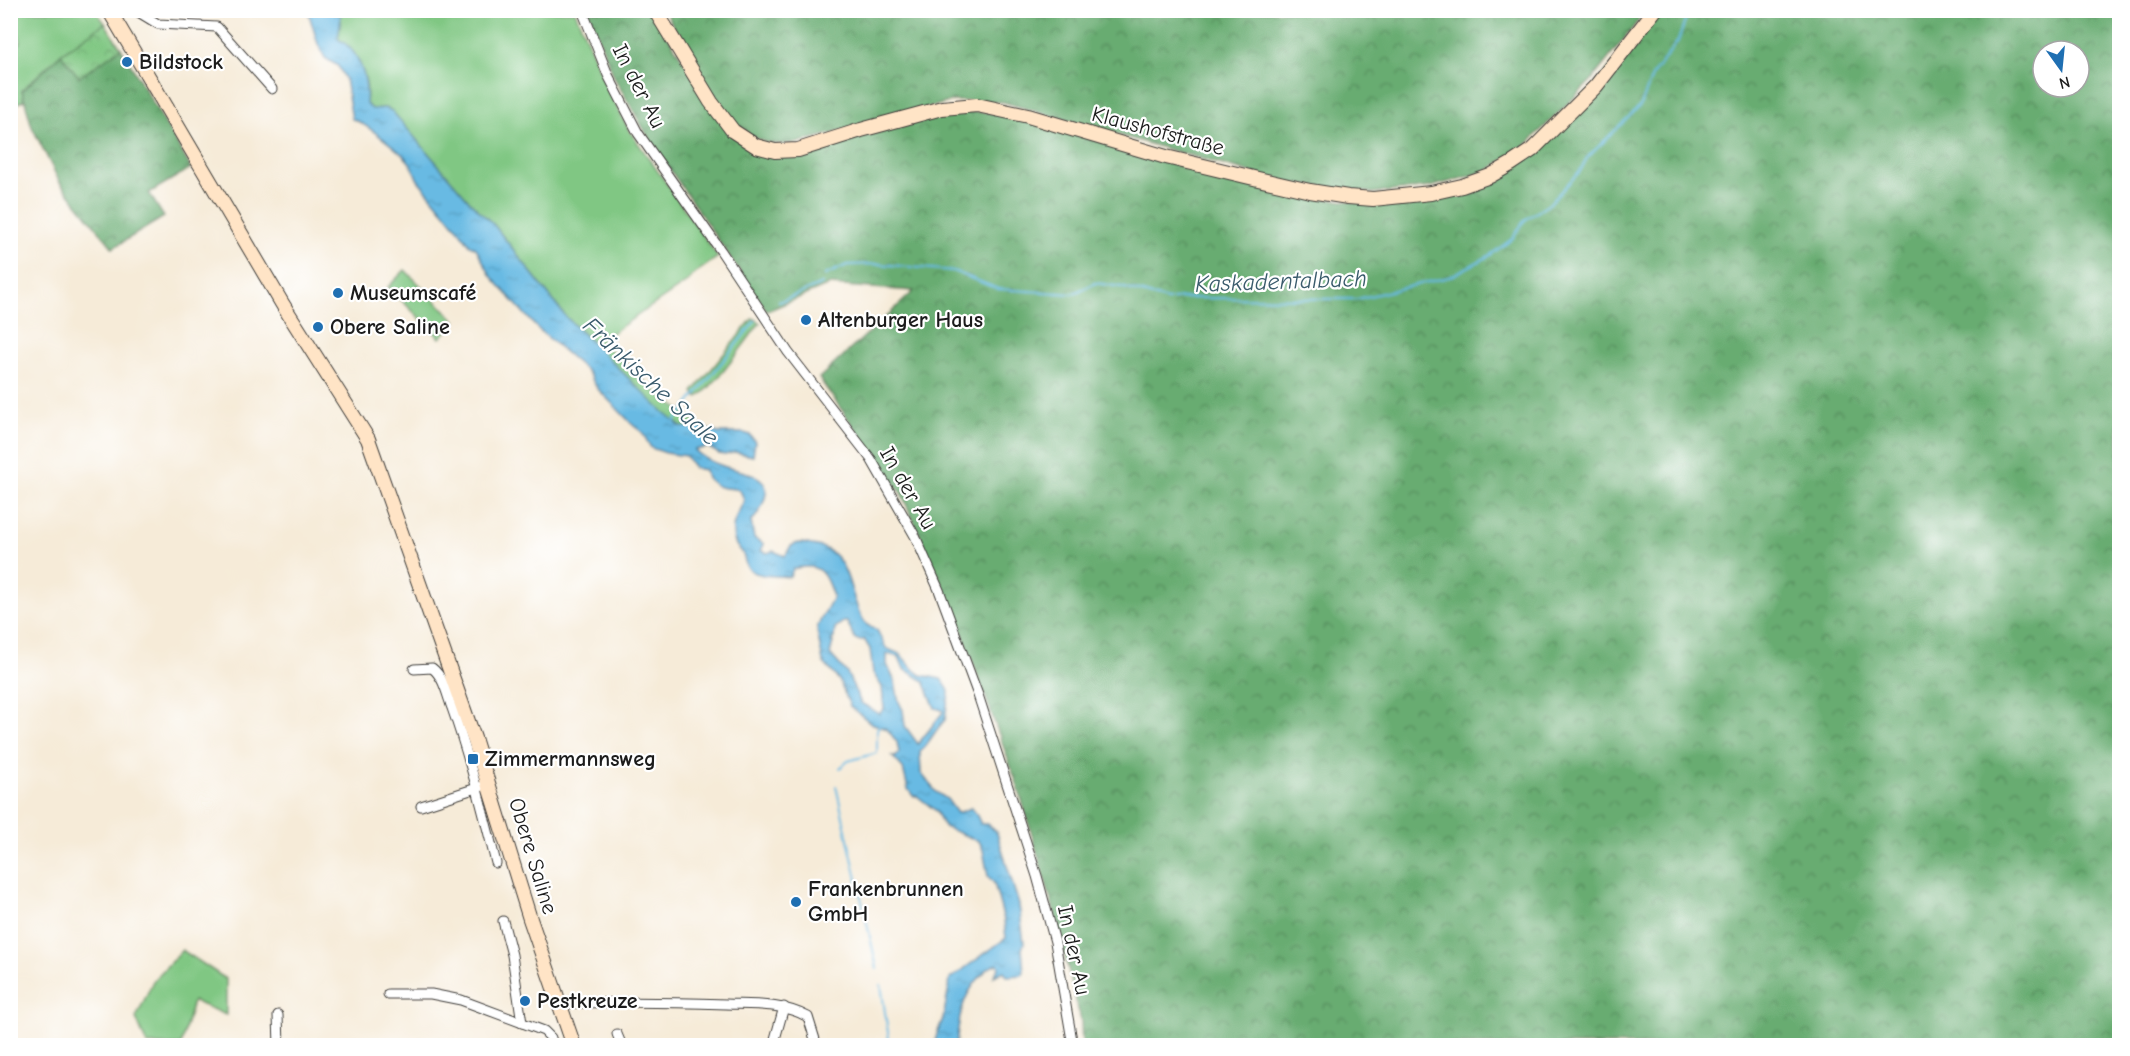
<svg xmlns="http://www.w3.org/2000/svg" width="2130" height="1056" font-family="'Comic Neue',sans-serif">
	<defs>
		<pattern id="forest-crowns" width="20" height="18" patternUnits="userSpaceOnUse" patternTransform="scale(1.5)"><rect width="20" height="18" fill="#68ac71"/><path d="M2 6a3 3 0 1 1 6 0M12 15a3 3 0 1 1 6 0" fill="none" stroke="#558b5c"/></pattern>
		<pattern id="park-crowns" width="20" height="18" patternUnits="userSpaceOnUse" patternTransform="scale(1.5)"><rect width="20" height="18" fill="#80c783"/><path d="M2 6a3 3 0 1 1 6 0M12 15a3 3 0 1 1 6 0" fill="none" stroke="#6eaa71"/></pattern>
		<pattern id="water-ripples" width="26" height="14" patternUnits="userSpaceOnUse" patternTransform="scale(1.5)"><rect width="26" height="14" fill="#67bae3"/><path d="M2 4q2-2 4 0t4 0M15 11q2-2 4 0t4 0" fill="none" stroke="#599fc2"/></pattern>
	</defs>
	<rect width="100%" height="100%" fill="#fff"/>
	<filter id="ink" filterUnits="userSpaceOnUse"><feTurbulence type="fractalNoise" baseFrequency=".0167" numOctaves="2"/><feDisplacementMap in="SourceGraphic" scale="12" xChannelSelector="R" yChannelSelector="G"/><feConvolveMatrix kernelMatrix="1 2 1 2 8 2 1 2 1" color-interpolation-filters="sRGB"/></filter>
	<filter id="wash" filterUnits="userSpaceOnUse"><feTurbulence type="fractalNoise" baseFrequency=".008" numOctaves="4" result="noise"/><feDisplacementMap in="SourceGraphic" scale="24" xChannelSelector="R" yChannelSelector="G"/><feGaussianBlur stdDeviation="1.35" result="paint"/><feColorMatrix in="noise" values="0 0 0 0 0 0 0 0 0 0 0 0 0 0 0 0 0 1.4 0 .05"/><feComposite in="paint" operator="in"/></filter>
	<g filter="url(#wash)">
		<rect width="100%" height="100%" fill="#f6ebd8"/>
		<g fill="#80c783" stroke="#4e7250" stroke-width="1.5">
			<polygon points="11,11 96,11 105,23 61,54 22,90 24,100 11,106 10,49 21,42 11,16"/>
			<path d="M339,11h236l32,77 22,42 89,127 -24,17 -7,8 -87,59 52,47 51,40 -12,1 -10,-2 -22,-18 -93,-92 -72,-92 -23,-22 -79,-92 -6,-3 -14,1 -6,-5c4,-33 -8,-42 -28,-65l3,-22z"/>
			<polygon points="405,270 456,321 440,338 388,287"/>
			<path d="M753,318l7,5c-12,15 -49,69 -63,74l-4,-5z"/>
			<polygon points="182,950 226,979 226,1015 193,1001 181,1045 147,1045 136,1018 153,981"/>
		</g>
		<g fill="url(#forest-crowns)" stroke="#426446" stroke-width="1.5" fill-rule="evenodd">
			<path d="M588,11h64l78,123 68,20 157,-43 47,2 281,81 89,10 61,-6 101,-45 126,-142h459v1034h-1037l-1,-24 -29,-117 -34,-117 -63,-174 -54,-120 -82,-115 95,-87 -85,-6 -62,26 -114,-166 -38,-66zM2043,51h36v36h-36z"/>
			<path d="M665,11h981l-55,70 -64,63 -40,27 -56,16 -58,6 -87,-10 -283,-81 -50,-1 -156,42c-13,1 -25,2 -37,-3 -41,-17 -73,-92 -95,-129z"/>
			<polygon points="121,48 191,168 149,193 164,217 113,248 59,181 32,127 22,91 61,54 79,77"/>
		</g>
		<polygon fill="url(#park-crowns)" stroke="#4e7250" stroke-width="1.5" points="105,23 121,48 79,77 61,54"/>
		<path fill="url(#water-ripples)" stroke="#426b80" stroke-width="1.5" fill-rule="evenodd" d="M308,11h31l2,6 -3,22c23,12 30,41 28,65l6,5 14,-1 6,3 79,92 23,22 72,92 93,91 22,19 22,1 15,5h26l6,2 5,7 -2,14 -18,-4 -10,3 -6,-1 -11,-7 -13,3c6,7 19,13 28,16 16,6 50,7 42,32 -3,10 -7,17 -14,24l3,16 10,6 -3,7 6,2 6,-2 12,5c4,-4 3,-9 8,-11 6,-4 13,-1 19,0 39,5 35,45 50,73l5,7 10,5 9,18 14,6 14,16 7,5 20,4c10,13 9,11 6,26 -1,5 -1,10 -2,15 -10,10 -15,22 -25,32l1,21 15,19 11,7 10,14 14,-5 5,6 5,10h7l9,9 22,72 5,38 -2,6 2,23 -3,3 -14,1 -3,-5 -10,5 5,-9 -1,-3c-9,2 -13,7 -19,14 -18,20 -20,41 -23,67h-21c0,-11 5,-17 8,-27 3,-13 5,-26 7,-39l56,-41 -2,-18 -10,-37 -6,-7 -5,-26 -4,-9 -35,-14 -8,-16 -19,-15h-4l-5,-7 -5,-21 -11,-12 4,1 3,-4 -2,-11 -10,-13 -16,-6 -21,-17 -11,-26 -16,-18 -6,-31 1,-6 15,-28c-7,-23 -13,-36 -40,-28l-3,8c-13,-2 -30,1 -41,-8 -5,-5 -4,-12 -7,-17 -2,-3 -4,-4 -6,-7 -8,-18 1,-29 8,-44 -4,-18 -11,-10 -24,-14 -5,-1 -9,-6 -13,-9l-2,-8 -11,-2 -8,-12 -20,-3 -15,-5 -9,-16 -8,-6 -37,-38 -9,-16 -51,-44 -46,-52 -15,-28 -6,-3c-16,-22 -34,-43 -52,-65 -3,-5 -4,-12 -8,-17 -7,-10 -46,-41 -58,-44l-7,-40 -7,-13 -13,-8 -7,-14zM843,622h4l8,17 6,2 3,-2 6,10 3,24 9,14 2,22 -5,5 -18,-11 -14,-30 -17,-19 3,-12 -2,-1 3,-3 1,-10zM887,654l12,3 5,12 20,12 11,27 7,2 1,2 -25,32 -13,-18 -2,-16 -4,-8 -4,-20 -8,-18z"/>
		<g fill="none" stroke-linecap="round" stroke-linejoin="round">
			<g stroke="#67bae3" stroke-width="2">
				<polyline points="825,275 847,265 879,264 953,271 998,289 1072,294 1096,283 1121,287 1167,300 1182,298 1357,299 1449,277 1489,256 1512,239 1525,220 1549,204 1580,171 1587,158 1641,105 1653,74 1678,41 1687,16 1692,10"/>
				<polyline points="779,302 822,284"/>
				<polyline points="674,422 755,321"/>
				<polyline points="840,768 848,761 877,753 877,729 881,723"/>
				<polyline points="836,786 877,968"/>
				<polyline points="881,985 890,1046"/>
			</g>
		</g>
	</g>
	<g filter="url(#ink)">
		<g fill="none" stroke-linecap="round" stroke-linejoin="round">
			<defs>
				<g id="minor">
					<polyline points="135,10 158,24 217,27 272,89"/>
					<polyline points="582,10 608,75 638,133 721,251 788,352 871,459 915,536 939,590 978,695 1037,876 1055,942 1073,1046"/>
					<path d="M414,669l18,-1c12,9 15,27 20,40 18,51 31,103 44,155"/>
					<polyline points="421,806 483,786"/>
					<polyline points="503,921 512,955 522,1023"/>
					<polyline points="388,994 431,994 461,1000 544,1031 551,1038 553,1046"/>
					<path d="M558,1004c56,-3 112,-2 168,0 27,1 57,-1 82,13l9,29"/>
					<polyline points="278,1015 279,1046"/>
					<polyline points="617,1034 622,1046"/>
					<polyline points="773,1046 784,1007"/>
				</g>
				<g id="secondary">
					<polyline points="109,10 283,305 368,439 475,741 530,919 574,1046"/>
					<polyline points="655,10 711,102 733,131 756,146 775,151 798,150 861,130 942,108 977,105 1028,116 1166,157 1258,179 1310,191 1348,197 1373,199 1431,193 1462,186 1490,176 1511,164 1532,150 1596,86 1655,10"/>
				</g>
			</defs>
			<use href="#minor" stroke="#3d3b38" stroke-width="11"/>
			<use href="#secondary" stroke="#3d3b38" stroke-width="16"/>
			<use href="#minor" stroke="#fff" stroke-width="9"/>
			<use href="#secondary" stroke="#ffe4c6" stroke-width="14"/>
		</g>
	</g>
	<g fill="#1f6fb2" stroke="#fff" stroke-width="2">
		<circle cx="127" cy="62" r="6"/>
		<circle cx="338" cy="293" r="6"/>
		<circle cx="806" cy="320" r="6"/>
		<circle cx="318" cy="327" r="6"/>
		<rect x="467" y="753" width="12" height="12" rx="3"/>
		<circle cx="796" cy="902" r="6"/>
		<circle cx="525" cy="1001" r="6"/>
	</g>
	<g text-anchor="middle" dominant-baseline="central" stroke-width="4.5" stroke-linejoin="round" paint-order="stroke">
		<g font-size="22" font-weight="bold" fill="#1c1c1c" stroke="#fff" text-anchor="start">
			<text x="139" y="62">Bildstock</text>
			<text x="350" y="293">Museumscafé</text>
			<text x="818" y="320">Altenburger Haus</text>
			<text x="330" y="327">Obere Saline</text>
			<text x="485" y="759">Zimmermannsweg</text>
			<text x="808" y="889">Frankenbrunnen<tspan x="808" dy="25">GmbH</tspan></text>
			<text x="537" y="1001">Pestkreuze</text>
		</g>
		<g font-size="22" fill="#1c1c1c" stroke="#fff">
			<text transform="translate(639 86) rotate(63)">In der Au</text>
			<text transform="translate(1158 131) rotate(15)">Klaushofstraße</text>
			<text transform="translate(908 488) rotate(60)">In der Au</text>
			<text transform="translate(533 856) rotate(73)">Obere Saline</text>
			<text transform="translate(1074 950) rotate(78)">In der Au</text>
		</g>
		<g font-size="24" font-style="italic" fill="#3a5b6c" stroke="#fff">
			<text transform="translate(1281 281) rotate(-2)">Kaskadentalbach</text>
			<text transform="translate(651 381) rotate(43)">Fränkische Saale</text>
		</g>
	</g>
	<rect width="2130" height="1056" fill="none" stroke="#fff" stroke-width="36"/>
	<g transform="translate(2061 69) rotate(165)"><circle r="28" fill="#ffffff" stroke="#a4a4a4" stroke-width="1.5"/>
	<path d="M0-4.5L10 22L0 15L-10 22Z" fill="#1f6fb2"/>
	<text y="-9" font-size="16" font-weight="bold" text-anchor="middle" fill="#1c1c1c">N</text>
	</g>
</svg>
